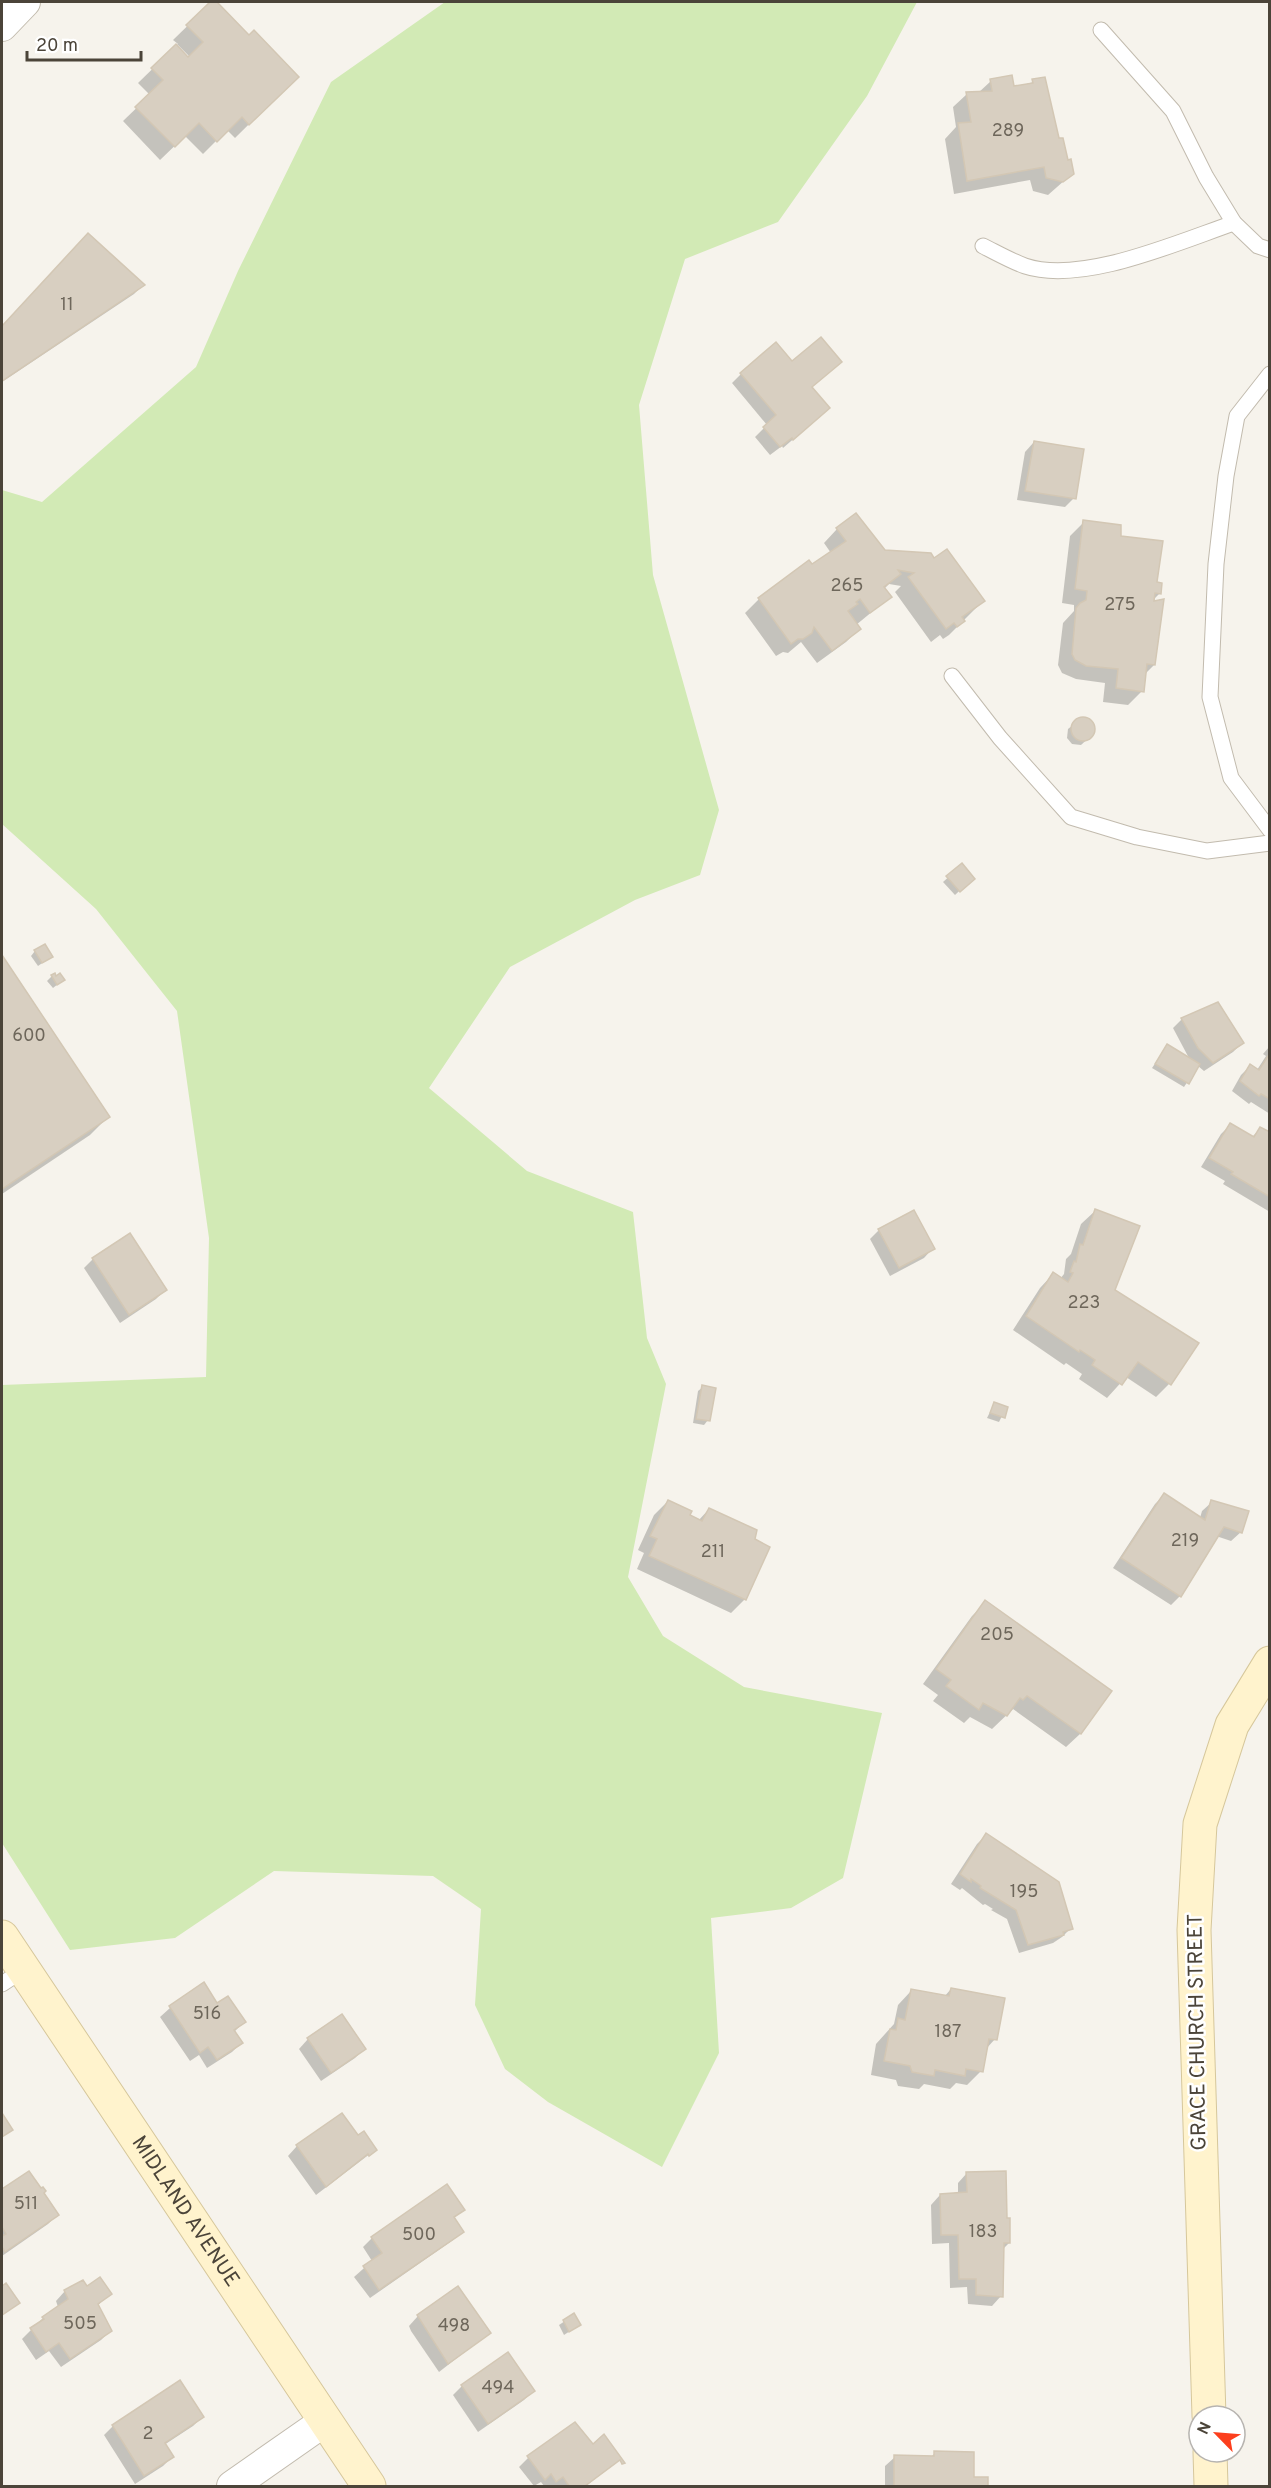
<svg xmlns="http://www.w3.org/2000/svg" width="1271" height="2488" font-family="Overpass,sans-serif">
	<rect width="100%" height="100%" fill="#f6f3ec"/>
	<polygon fill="#d2eab5" points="445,2 917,2 867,96 778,222 685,259 639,405 653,575 719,810 700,875 635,900 510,967 429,1088 527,1171 633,1212 647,1338 666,1384 628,1577 663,1636 744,1687 882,1713 843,1878 791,1908 711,1918 719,2053 662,2167 548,2102 505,2069 475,2005 481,1909 433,1876 274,1871 175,1938 70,1950 2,1843 2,1385 206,1377 209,1238 177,1011 96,909 2,824 2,490 42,502 196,367 238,271 331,82"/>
	<g fill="#0003" fill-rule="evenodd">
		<path d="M212,2h3l34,35 48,40 -62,61 -8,-8 -24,24 -18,-18 -25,24 -37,-39 27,-26 -12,-12 40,-39 -5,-4zM178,45l12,12 -2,2 -12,-12z"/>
		<polygon points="1044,79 1057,140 1073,173 1048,195 1033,191 1030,180 954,194 945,139 956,127 953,107 967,94 978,93 991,81 1012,88"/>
		<polygon points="78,244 143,285 134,294 2,382 2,327"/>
		<polygon points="792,363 830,371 811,388 819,417 783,448 782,446 770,455 755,437 767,425 732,383 741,374"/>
		<polygon points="1034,442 1074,498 1065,507 1017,500 1025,452"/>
		<polygon points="1084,522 1119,537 1155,583 1160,593 1150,603 1154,665 1145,674 1142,691 1128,705 1103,702 1105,683 1076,679 1062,673 1058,665 1063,623 1074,611 1074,605 1062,603 1070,536"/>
		<polygon points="837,529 884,551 983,601 949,635 943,639 940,635 931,642 895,592 901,586 889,584 884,589 890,597 856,625 859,629 846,642 817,663 801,642 788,653 783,652 776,656 745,613 759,599 809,562 812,566 831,553 824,543"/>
		<polygon points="1082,718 1089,720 1093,725 1092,735 1081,745 1072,744 1067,738 1068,729"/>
		<polygon points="962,865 973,878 955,895 943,882"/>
		<polygon points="35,951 51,957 38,966 31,956"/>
		<polygon points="2,958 108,1117 90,1135 2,1194"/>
		<polygon points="60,974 63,980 53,988 47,981 51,977"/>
		<polygon points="1182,1019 1242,1043 1233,1052 1204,1071 1198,1066 1184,1087 1152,1068 1167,1046 1190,1060 1173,1028"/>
		<polygon points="1270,1046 1270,1114 1251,1102 1249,1104 1232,1091 1241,1075 1250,1066 1257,1070 1266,1056 1263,1054"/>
		<polygon points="1230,1125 1251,1138 1260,1129 1270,1134 1270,1212 1223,1184 1225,1181 1201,1167 1221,1134"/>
		<polygon points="1095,1211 1113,1291 1169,1384 1156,1397 1126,1377 1107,1398 1079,1379 1082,1374 1066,1363 1064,1365 1013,1330 1040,1288 1053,1274 1060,1279 1064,1274 1066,1259 1071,1254 1081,1224"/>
		<polygon points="879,1230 933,1248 924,1258 890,1276 870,1239"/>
		<polygon points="93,1259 165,1290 156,1299 120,1323 84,1268"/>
		<polygon points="703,1387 708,1420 704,1425 693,1423 698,1391"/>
		<polygon points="994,1404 1006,1408 999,1422 987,1418"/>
		<polygon points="1164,1495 1200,1518 1202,1511 1212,1502 1241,1532 1231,1541 1216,1536 1180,1596 1171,1605 1113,1568 1155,1504"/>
		<polygon points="668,1501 698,1521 709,1509 745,1599 731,1613 637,1569 644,1553 638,1550 654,1515"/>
		<polygon points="986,1602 1110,1691 1080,1734 1066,1747 1013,1709 992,1729 970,1717 964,1723 933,1701 938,1695 923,1684 972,1616"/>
		<polygon points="986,1835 1071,1928 1062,1937 1053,1943 1019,1953 1007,1919 991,1910 993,1909 985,1904 983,1905 962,1888 960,1890 951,1884 977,1844"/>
		<polygon points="203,1985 217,2005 244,2022 234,2032 241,2043 232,2052 207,2068 199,2055 190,2061 160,2017 170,2008"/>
		<polygon points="951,1989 995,2039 986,2049 981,2071 967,2085 956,2083 950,2089 924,2084 919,2089 898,2086 896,2080 871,2075 876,2044 894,2024 898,2005 911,1991 944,1997"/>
		<polygon points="308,2039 364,2049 355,2058 321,2081 299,2049"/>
		<polygon points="342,2115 357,2138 375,2150 316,2195 288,2156 297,2146"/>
		<polygon points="29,2173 57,2215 48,2224 2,2256 2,2191"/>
		<polygon points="967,2173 1005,2220 1009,2243 1003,2249 1001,2296 992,2306 968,2304 967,2287 950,2288 949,2243 932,2244 931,2205 940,2195 958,2194 958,2183"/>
		<polygon points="463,2210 453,2219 462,2231 453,2240 370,2298 354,2277 372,2261 363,2247 372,2238"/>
		<polygon points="87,2288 110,2294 97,2306 110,2331 101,2340 61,2367 49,2351 36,2360 22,2339 43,2318 58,2307 56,2301 65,2291"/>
		<polygon points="574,2315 579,2325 564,2335 559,2325"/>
		<polygon points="418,2316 489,2333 439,2372 411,2331 409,2326"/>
		<polygon points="508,2354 533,2391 524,2400 478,2432 453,2395 462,2386"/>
		<polygon points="202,2417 193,2426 164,2445 172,2457 163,2466 135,2484 104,2435 113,2426"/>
		<polygon points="592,2446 620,2459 586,2486 544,2486 541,2482 534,2486 519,2467 528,2458"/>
		<polygon points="935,2453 972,2478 987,2478 986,2486 885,2486 885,2466 895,2457 931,2457"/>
	</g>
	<g fill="#d8cfc1" stroke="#d3c7b4" stroke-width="1.5">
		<polygon points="210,2 217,2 249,35 254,30 299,77 249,125 242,117 217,142 199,123 175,147 135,107 163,80 151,68 176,44 188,57 203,42 186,25"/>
		<polygon points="1012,75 1014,86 1033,83 1032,79 1045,77 1059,138 1063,138 1068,160 1071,159 1074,174 1063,182 1046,178 1044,167 967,181 958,123 971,122 966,92 992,91 990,79"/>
		<polygon points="88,233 145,285 2,381 2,326"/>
		<polygon points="821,337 842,362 812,387 830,408 793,440 792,438 780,447 763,427 776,415 740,373 776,342 792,361"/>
		<polygon points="1034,441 1084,449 1076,499 1025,491"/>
		<polygon points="856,513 885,550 931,553 934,558 947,549 985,601 962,617 965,621 957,627 954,623 946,629 908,577 914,573 898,570 901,574 884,587 892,597 870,613 860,599 856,602 858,604 848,611 861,629 832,651 814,627 812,633 803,639 798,639 791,644 758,598 809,560 812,564 846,541 836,528"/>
		<polygon points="1083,520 1121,525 1121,536 1163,541 1157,582 1162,583 1161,594 1155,593 1154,601 1164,599 1155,665 1147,664 1144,692 1116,688 1118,669 1086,666 1075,660 1072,654 1076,608 1080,603 1086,600 1087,591 1075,589"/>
		<circle cx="1083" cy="729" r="12"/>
		<polygon points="962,863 975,879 960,892 946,876"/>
		<polygon points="45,944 53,957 42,963 34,950"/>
		<polygon points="2,955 110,1117 2,1189"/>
		<polygon points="55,973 56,976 60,973 65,980 57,985 51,975"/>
		<polygon points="1218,1002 1244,1043 1213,1063 1198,1048 1181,1018"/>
		<polygon points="1167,1044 1200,1064 1189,1084 1155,1064"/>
		<polygon points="1270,1053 1270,1099 1261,1094 1259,1096 1240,1081 1250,1064 1259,1070"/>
		<polygon points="1230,1123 1254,1137 1260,1127 1270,1132 1270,1197 1231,1174 1233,1172 1209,1158"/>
		<polygon points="1095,1209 1140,1226 1115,1290 1199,1343 1171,1385 1138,1362 1122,1385 1092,1365 1095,1360 1080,1350 1079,1352 1026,1316 1053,1272 1068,1282 1073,1273 1070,1272 1074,1261 1076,1262 1080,1244 1083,1245"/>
		<polygon points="914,1210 935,1249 899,1268 878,1229"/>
		<polygon points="130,1233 167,1290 129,1315 92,1258"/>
		<polygon points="702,1385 716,1388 710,1421 696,1419"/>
		<polygon points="994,1402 1008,1407 1005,1418 990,1413"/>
		<polygon points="1164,1493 1205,1520 1211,1500 1249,1511 1242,1533 1224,1527 1181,1597 1121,1558"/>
		<polygon points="668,1500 692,1511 690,1515 702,1521 709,1508 757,1530 755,1539 770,1547 746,1600 649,1556 657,1539 650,1536"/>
		<polygon points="985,1600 1112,1691 1081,1734 1027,1696 1023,1700 1020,1698 1007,1716 983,1703 979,1710 946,1686 951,1680 936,1669"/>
		<polygon points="986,1833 1059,1882 1073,1929 1063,1932 1064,1935 1028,1945 1016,1910 980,1888 981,1886 971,1879 971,1882 960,1874"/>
		<polygon points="204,1982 217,2003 228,1996 246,2022 234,2030 243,2043 217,2060 208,2047 200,2053 169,2006"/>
		<polygon points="951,1988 1005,1998 997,2040 989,2039 983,2072 966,2069 965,2076 935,2070 934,2076 912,2072 910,2066 884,2061 890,2029 896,2030 898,2018 905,2020 911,1989 949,1996"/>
		<polygon points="342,2014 366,2049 331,2073 307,2038"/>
		<polygon points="2,2113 13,2130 2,2137"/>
		<polygon points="342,2113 358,2135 364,2131 377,2150 369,2156 368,2154 326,2187 296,2145"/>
		<polygon points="29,2171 41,2188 43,2187 46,2191 44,2193 59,2215 5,2252 2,2247 2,2236 6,2234 2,2227 2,2189"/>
		<polygon points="1006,2171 1007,2218 1010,2218 1010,2243 1004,2243 1003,2297 976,2295 976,2279 959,2279 958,2235 941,2235 940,2194 967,2192 966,2172"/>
		<polygon points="447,2184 465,2210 454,2217 464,2232 379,2290 363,2266 382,2253 371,2237"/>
		<polygon points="100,2277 112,2294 98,2304 112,2331 70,2359 59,2343 46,2352 30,2328 44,2319 42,2317 68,2299 64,2290 83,2280 87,2286"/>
		<polygon points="6,2283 20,2303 2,2315 2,2286"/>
		<polygon points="458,2286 491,2333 448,2364 417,2315"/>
		<polygon points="574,2313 581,2325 569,2332 563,2320"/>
		<polygon points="508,2352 535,2391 488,2424 461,2385"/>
		<polygon points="180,2380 204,2417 165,2443 174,2457 144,2476 112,2425"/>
		<polygon points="575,2422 593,2444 604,2434 625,2463 622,2464 620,2460 585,2486 569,2486 563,2477 556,2482 551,2474 545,2480 527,2456"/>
		<polygon points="934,2451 974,2452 974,2477 988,2477 988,2486 894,2486 894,2455 934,2456"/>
	</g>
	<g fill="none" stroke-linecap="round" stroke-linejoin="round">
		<defs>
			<g id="lane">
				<polyline points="1101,30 1173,111 1206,177 1234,223 1258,246 1270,250"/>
				<path d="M983,246c14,7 28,15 42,20 57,19 153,-24 209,-43"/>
				<polyline points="1270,374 1237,416 1226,476 1216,564 1210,697 1231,778 1270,830"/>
				<polyline points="952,676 1000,738 1071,817 1137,837 1207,851 1270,843"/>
				<polyline points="2,1984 23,1970"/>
			</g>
			<g id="street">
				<polyline points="2,26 25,2"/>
				<polyline points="232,2486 325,2421"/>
			</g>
			<g id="secondary">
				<path id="s1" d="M2,1937l367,549"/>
				<polyline points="1209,2416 1194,1930 1200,1824 1232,1725 1270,1663"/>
				<polyline points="1210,2452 1211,2486"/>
			</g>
		</defs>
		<use href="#lane" stroke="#c2bbae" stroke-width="17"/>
		<use href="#street" stroke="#c2bbae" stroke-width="32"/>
		<use href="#secondary" stroke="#d6c79b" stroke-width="35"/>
		<use href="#lane" stroke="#fff" stroke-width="15"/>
		<use href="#street" stroke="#fff" stroke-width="30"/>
		<use href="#secondary" stroke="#fff3cd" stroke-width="33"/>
	</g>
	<g text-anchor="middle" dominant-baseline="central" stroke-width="5" stroke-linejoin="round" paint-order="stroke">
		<g font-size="18" fill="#6e675b">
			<text x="1008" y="131">289</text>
			<text x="67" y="305">11</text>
			<text x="847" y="586">265</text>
			<text x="1120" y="605">275</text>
			<text x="29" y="1036">600</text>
			<text x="1084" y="1303">223</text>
			<text x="1185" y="1541">219</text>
			<text x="713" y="1552">211</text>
			<text x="997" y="1635">205</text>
			<text x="1024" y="1892">195</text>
			<text x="207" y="2014">516</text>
			<text x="948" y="2032">187</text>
			<text x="26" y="2204">511</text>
			<text x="983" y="2232">183</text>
			<text x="419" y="2235">500</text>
			<text x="80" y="2324">505</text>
			<text x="454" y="2326">498</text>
			<text x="498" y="2388">494</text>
			<text x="148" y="2434">2</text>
		</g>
		<g font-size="21" fill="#4b4439" stroke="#fff">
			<text transform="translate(1198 2032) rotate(-91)">GRACE CHURCH STREET</text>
			<text stroke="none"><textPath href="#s1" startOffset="330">MIDLAND AVENUE</textPath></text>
		</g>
	</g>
	<rect width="1271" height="2488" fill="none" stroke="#4b4439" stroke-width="6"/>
	<g transform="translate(1217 2434) rotate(295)"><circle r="28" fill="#ffffff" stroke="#b7b4b0" stroke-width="1.5"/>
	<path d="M0-4.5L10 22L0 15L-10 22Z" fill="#fc3f1d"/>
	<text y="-9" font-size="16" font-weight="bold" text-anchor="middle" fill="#4b4439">N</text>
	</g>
	<path d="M27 51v9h114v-9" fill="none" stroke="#4b4439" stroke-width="3"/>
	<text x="36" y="51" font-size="18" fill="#4b4439" stroke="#ffffff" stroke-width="4.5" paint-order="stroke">20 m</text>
</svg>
